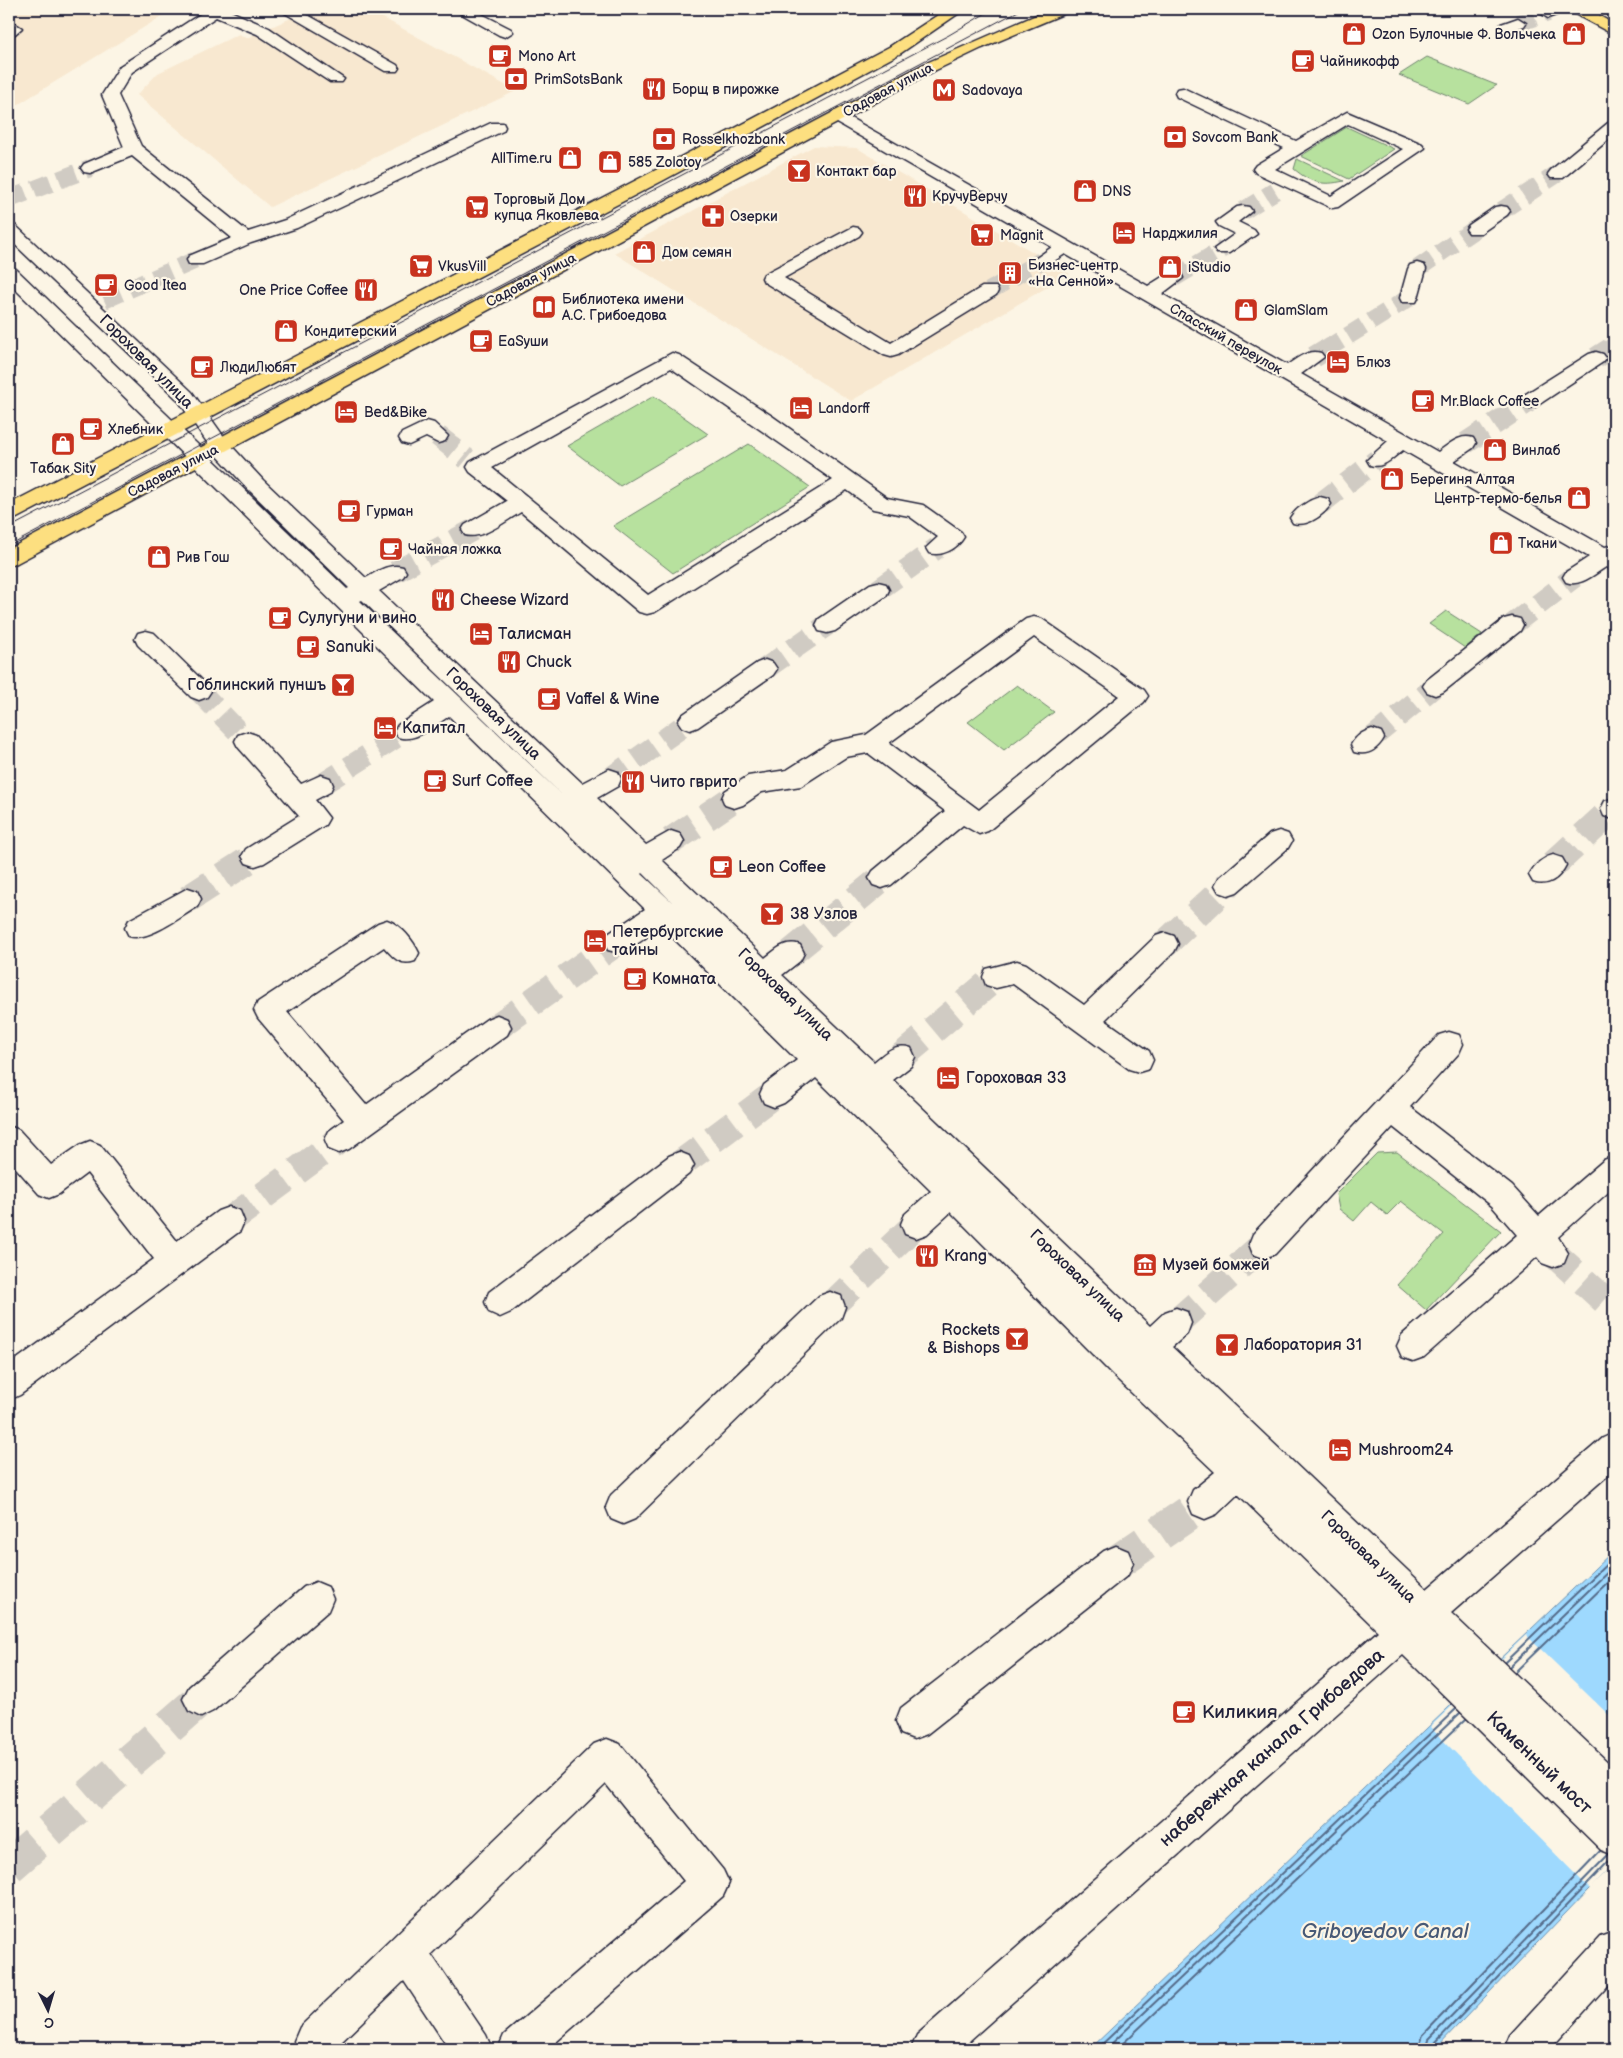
<svg xmlns="http://www.w3.org/2000/svg" width="1623" height="2058" font-family="'Balsamiq Sans',sans-serif">
	<rect width="100%" height="100%" fill="#fcf5e5"/>
	<filter id="ink" filterUnits="userSpaceOnUse"><feTurbulence type="fractalNoise" baseFrequency=".02" numOctaves="2"/><feDisplacementMap in="SourceGraphic" scale="10" xChannelSelector="R" yChannelSelector="G"/><feConvolveMatrix kernelMatrix="1 2 1 2 8 2 1 2 1" color-interpolation-filters="sRGB"/></filter>
	<g filter="url(#ink)">
		<g fill="#f8e8d0">
			<polygon points="9,9 174,9 9,110"/>
			<polygon points="311,9 386,9 376,14 516,91 270,207 137,95 158,73 239,34 247,38"/>
			<polygon points="814,146 857,148 1070,274 851,401 614,253"/>
		</g>
		<g fill="#b7e19e" stroke="#6c826c">
			<polygon points="1427,57 1496,85 1497,85 1469,104 1399,75"/>
			<polygon points="1347,127 1394,149 1349,179 1301,156"/>
			<path d="M1297,159l47,22c-22,5 -33,2 -50,-12z"/>
			<polygon points="654,396 708,434 620,486 567,446"/>
			<polygon points="749,444 810,487 673,573 613,526"/>
			<polygon points="1446,611 1482,634 1465,648 1429,624"/>
			<polygon points="1017,685 1054,712 1004,750 968,722"/>
			<polygon points="1397,1152 1501,1231 1426,1310 1397,1285 1444,1234 1401,1201 1387,1215 1371,1202 1354,1221 1339,1209 1336,1194 1377,1153"/>
		</g>
		<polygon fill="#9ed9fe" stroke="#6c90b0" points="1614,1550 1614,1863 1435,2049 1090,2049"/>
		<polygon fill="#fcf5e5" points="1526,1635 1614,1720 1614,1863 1590,1889 1430,1727"/>
		<g fill="none" stroke-linecap="round" stroke-linejoin="round">
			<g stroke="#546b89" stroke-width="2">
				<polyline points="1505,1662 1614,1557"/>
				<polyline points="1509,1667 1614,1566"/>
				<polyline points="1515,1672 1614,1576"/>
				<polyline points="1097,2049 1456,1709"/>
				<polyline points="1106,2049 1460,1713"/>
				<polyline points="1117,2049 1466,1719"/>
				<polyline points="1418,2049 1423,2035 1600,1851"/>
				<polyline points="1426,2049 1429,2039 1609,1854"/>
				<polyline points="1432,2049 1434,2044 1608,1862 1614,1860"/>
			</g>
			<g stroke="#d0cbc3" stroke-width="18" stroke-dasharray="18 9" stroke-linecap="butt">
				<polyline points="1518,23 1548,13"/>
				<polyline points="9,199 90,168"/>
				<polyline points="1243,211 1275,191"/>
				<polyline points="1501,211 1557,174"/>
				<polyline points="1417,269 1475,229"/>
				<polyline points="1174,278 1223,249"/>
				<polyline points="989,291 1041,261"/>
				<polyline points="104,300 196,260"/>
				<polyline points="1325,350 1409,298"/>
				<polyline points="1608,350 1614,346"/>
			</g>
			<g stroke="#d0cbc3" stroke-width="22" stroke-dasharray="22 11" stroke-linecap="butt">
				<polyline points="1314,357 1327,349"/>
				<polyline points="1596,358 1610,349"/>
				<polyline points="438,436 467,459"/>
				<polyline points="1466,443 1528,402"/>
				<polyline points="1320,504 1377,460"/>
				<polyline points="395,572 473,530"/>
				<polyline points="878,590 937,548"/>
				<polyline points="1512,625 1574,577"/>
				<polyline points="765,669 827,625"/>
				<polyline points="199,691 247,741"/>
				<polyline points="1372,738 1435,686"/>
				<polyline points="609,779 690,721"/>
				<polyline points="321,785 406,731"/>
			</g>
			<g stroke="#d0cbc3" stroke-width="28" stroke-dasharray="28 14" stroke-linecap="butt">
				<polyline points="671,841 734,798"/>
				<polyline points="1553,865 1613,809"/>
				<polyline points="188,899 255,856"/>
				<polyline points="1165,944 1228,885"/>
				<polyline points="791,953 882,878"/>
				<polyline points="497,1027 617,942"/>
				<polyline points="901,1057 996,977"/>
				<polyline points="679,1165 774,1094"/>
				<polyline points="229,1221 339,1140"/>
				<polyline points="1553,1253 1614,1309"/>
				<polyline points="830,1307 916,1224"/>
				<polyline points="1176,1323 1264,1244"/>
			</g>
			<g stroke="#d0cbc3" stroke-width="35" stroke-dasharray="35 18" stroke-linecap="butt">
				<polyline points="1116,1563 1205,1502"/>
				<polyline points="9,1866 201,1699"/>
			</g>
			<defs>
				<g id="minor">
					<polygon points="208,9 226,9 269,28 344,79 342,82 330,82 257,34 216,17 132,72 118,95 141,146 248,232 285,220 491,123 503,123 505,127 503,131 297,228 251,243 203,264 189,264 187,260 189,256 232,238 132,156 90,173 84,172 81,168 84,164 124,147 102,95 120,66"/>
					<polygon points="278,9 297,9 397,65 399,68 397,71 385,71"/>
					<polygon points="453,9 472,9 511,29 513,32 505,37 499,35"/>
					<polygon points="1545,9 1567,9 1564,12 1548,18 1540,13"/>
					<path d="M1587,9h23c-6,7 -21,10 -30,8l-2,-3z"/>
					<polygon points="1518,18 1526,23 1524,26 1507,32 1499,27 1501,24"/>
					<polygon points="14,23 22,28 15,34 9,36 9,25"/>
					<path d="M1183,88l113,53 51,-29 75,32 3,4 -87,59 -6,1 -76,-35 -3,-4 3,-4 28,-17 -107,-51 -2,-4 2,-4zM1348,124l55,25 -72,47 -56,-27z"/>
					<path d="M838,111l310,175 19,-12h14l2,4 -21,16 125,71c11,-7 21,-16 34,-12l3,4 -23,17 137,78c12,-8 21,-18 35,-14l3,5 -3,5 -19,13 151,86 9,-2v25l-8,-3c-13,8 -25,20 -40,15l-3,-5 3,-5 23,-15 -186,-107c-11,8 -19,19 -33,15l-3,-5 21,-19 -323,-187 -17,11h-14l-2,-4 20,-14 -220,-127 -2,-4 2,-4z"/>
					<polygon points="1614,122 1614,135 1563,178 1551,178 1548,174 1551,170 1608,123"/>
					<polygon points="1243,206 1249,207 1252,211 1238,222 1254,230 1257,234 1229,253 1217,253 1214,249 1235,234 1219,226 1216,222 1237,207"/>
					<polygon points="1501,206 1507,207 1510,211 1507,215 1481,233 1469,233 1466,229 1469,225 1495,207"/>
					<path d="M9,224l6,1 177,167 35,49 36,39 103,98c12,-7 23,-15 37,-11l3,5 -3,5 -24,14 203,192 27,-14 9,3 3,7 -3,7 -21,12 49,47 25,-14 9,3 4,7 -4,7 -18,12 103,98c12,-9 20,-18 35,-13l4,8 -4,8 -18,14 92,87c12,-10 21,-19 37,-14l4,9 -4,9 -18,14 257,246 15,-14 11,-4 11,4 4,11 -4,11 -15,13 255,242 176,-151 11,-5v37l-163,143 163,155v87l-13,-5 -198,-195 -443,394h-49l6,-14 461,-404 -140,-137 -21,20 -12,5 -12,-5 -5,-12 5,-12 22,-18 -99,-94 -165,-166 -24,22 -11,4 -11,-4 -4,-10 4,-10 26,-23 -115,-113 -32,25 -10,4 -10,-4 -4,-9 4,-9 33,-25 -136,-134c-15,10 -34,31 -53,24l-4,-8 4,-8 37,-25 -196,-193c-15,10 -34,27 -51,21l-4,-6 4,-6 36,-23 -425,-419v-16l7,2 331,320 2,-1 -100,-98 -36,-39 -35,-51 -169,-161zM362,600l200,195 -202,-194zM643,873l29,29 -30,-28z"/>
					<polygon points="853,227 859,228 862,232 859,236 784,278 891,343 982,287 996,287 998,291 996,295 898,355 891,357 884,355 764,282 762,278 764,274"/>
					<polygon points="1417,263 1424,265 1426,269 1418,298 1416,302 1402,302 1400,298 1408,269 1410,265"/>
					<polygon points="1596,352 1603,354 1606,358 1603,362 1535,407 1528,408 1521,407 1518,402 1521,397 1589,354"/>
					<path d="M672,353l7,2 93,61 115,82 36,7 38,27 3,5c-7,12 -22,20 -35,16l-3,-5 12,-11 -29,-21 -36,-7 -26,-19 -192,122 -8,2 -8,-2 -118,-100c-16,9 -38,28 -56,23l-3,-5 3,-5 42,-24 -37,-29 -3,-5 3,-5zM671,368l162,112 -185,115 -156,-127z"/>
					<polygon points="427,421 434,423 448,436 445,441 438,443 426,437 409,445 402,443 399,438 402,433"/>
					<path d="M1320,497l8,2 3,5c-8,12 -24,23 -38,19l-3,-5c6,-10 19,-18 30,-21z"/>
					<polygon points="878,582 886,584 889,590 886,596 835,631 827,633 819,631 816,625 819,619 870,584"/>
					<path d="M1034,617l8,2 102,71 4,6 -4,6 -156,129 -9,3 -16,-9 -72,60 -9,3 -9,-3 -4,-7 4,-7 72,-60 -77,-58 -22,4 -45,29 -39,6 -19,13 -9,3 -9,-3 -3,-7 3,-7 23,-15 39,-6 44,-28 35,-7 160,-116zM1034,637l85,59 -140,114 -90,-67z"/>
					<polygon points="1512,617 1520,619 1523,625 1520,631 1443,692 1435,695 1427,692 1423,686 1427,680 1504,619"/>
					<polygon points="146,631 154,633 207,685 211,691 207,697 199,700 191,697 138,645 135,639 138,633"/>
					<polygon points="765,660 773,663 777,669 773,675 698,727 690,730 682,727 678,721 682,715 757,663"/>
					<path d="M1372,729l9,3 3,6c-7,12 -16,18 -30,14l-3,-7c5,-9 11,-13 21,-16z"/>
					<polygon points="247,732 256,735 301,784 321,775 330,778 333,785 330,792 315,800 329,818 325,825 264,863 255,866 246,863 242,856 246,849 299,816 238,747 235,741 238,735"/>
					<polygon points="1614,798 1614,818 1613,819 1604,816 1601,809 1605,801"/>
					<polygon points="1279,831 1288,834 1292,841 1288,848 1237,892 1228,895 1219,892 1215,885 1219,878 1270,834"/>
					<path d="M1553,855l9,3 4,7c-7,14 -18,22 -33,17l-4,-7c6,-11 13,-17 24,-20z"/>
					<path d="M188,888l9,3 4,8 -4,8c-17,10 -49,35 -68,29l-4,-8 4,-8z"/>
					<path d="M387,920c14,5 26,20 32,33l-4,8c-15,5 -21,-3 -31,-14l-97,65 79,93 121,-86 10,-4 10,4 4,8 -4,8 -158,114 -10,4 -10,-4 -4,-9 4,-9 15,-11 -86,-102 -4,-8 4,-8 120,-79z"/>
					<polygon points="1165,933 1174,936 1178,944 1174,952 1105,1020 1149,1051 1153,1060 1149,1069 1139,1072 1129,1069 1013,984 996,988 986,985 983,977 986,969 1017,961 1026,964 1084,1005 1156,936"/>
					<polygon points="1449,1032 1459,1035 1463,1044 1459,1053 1410,1107 1512,1186 1539,1216 1604,1160 1614,1156 1614,1187 1558,1237 1568,1253 1564,1263 1553,1267 1542,1263 1537,1257 1424,1357 1413,1361 1402,1357 1397,1346 1402,1335 1517,1235 1492,1206 1393,1127 1275,1254 1264,1258 1253,1254 1249,1244 1253,1234 1439,1035"/>
					<polygon points="9,1126 19,1130 51,1165 80,1145 90,1141 100,1145 177,1241 218,1211 229,1207 240,1211 244,1221 240,1231 20,1395 9,1400 9,1365 154,1259 87,1173 59,1194 49,1198 39,1194 9,1160"/>
					<polygon points="679,1152 689,1156 694,1165 689,1174 511,1312 500,1317 489,1312 485,1302 489,1292 669,1156"/>
					<polygon points="830,1292 841,1296 845,1307 841,1318 635,1519 623,1524 611,1519 606,1507 611,1495 819,1296"/>
					<polygon points="1116,1546 1128,1551 1133,1563 1128,1575 927,1734 914,1739 901,1734 896,1721 901,1708 1104,1551"/>
					<polygon points="316,1582 328,1587 333,1599 328,1611 213,1711 201,1717 189,1711 183,1699 189,1687 304,1587"/>
					<polygon points="607,1739 620,1744 723,1870 729,1883 723,1896 548,2049 498,2049 504,2035 684,1881 606,1784 431,1954 486,2035 492,2049 449,2049 404,1981 334,2049 298,2049 294,2041 300,2027 594,1744"/>
					<polygon points="1614,1932 1614,1979 1550,2049 1504,2049 1510,2035 1600,1937"/>
				</g>
				<g id="major">
					<polygon points="947,9 965,9 901,53 664,180 17,518 9,520 9,504 652,172 889,47"/>
					<polygon points="1050,9 1071,9 1068,12 982,48 936,70 17,563 9,566 9,549 924,64"/>
					<polygon points="1568,9 1587,9 1614,24 1614,35 1571,12"/>
				</g>
			</defs>
			<use href="#minor" stroke="#22223b" stroke-width="3"/>
			<use href="#major" stroke="#22223b" stroke-width="3"/>
			<use href="#minor" fill="#fcf5e5" fill-rule="evenodd"/>
			<use href="#major" fill="#fddf80" fill-rule="evenodd"/>
			<g stroke="#22223b" stroke-width="1">
				<polyline points="9,528 949,35 993,9"/>
				<polyline points="9,546 1022,9"/>
			</g>
		</g>
	</g>
	<defs>
		<symbol id="shop-square" viewBox="-11 -11 22 22"><rect x="-9" y="-9" width="18" height="18" rx="4" fill="#c8321e" stroke="#fcf5e5"/><path d="M-5-2.5h2.3a2.7 3.5 0 0 1 5.4 0H5L5.5 6h-11ZM-1.5-2.5h3a1.5 2.3 0 0 0-3 0Z" fill="#fff"/></symbol>
		<symbol id="cafe-square" viewBox="-11 -11 22 22"><rect x="-9" y="-9" width="18" height="18" rx="4" fill="#c8321e" stroke="#fcf5e5"/><path d="M-5.5-4.5H6V0H3Q3 3.5 0 3.5H-2.5Q-5.5 3.5-5.5 0ZM3-3.2v2h1.7v-2ZM-6 4.5H4V6H-6Z" fill="#fff"/></symbol>
		<symbol id="bank-square" viewBox="-11 -11 22 22"><rect x="-9" y="-9" width="18" height="18" rx="4" fill="#c8321e" stroke="#fcf5e5"/><path d="M-6-4H6V4H-6ZM0-2.3a2.3 2.3 0 1 0 0 4.6a2.3 2.3 0 1 0 0-4.6Z" fill="#fff"/></symbol>
		<symbol id="restaurant-square" viewBox="-11 -11 22 22"><rect x="-9" y="-9" width="18" height="18" rx="4" fill="#c8321e" stroke="#fcf5e5"/><path d="M-5-6h1v4h1v-4h1v4h1v-4h1v5L-1.5 .5V6h-2V.5L-5-1ZM5-6V6H3V1.5H1.5Q1.5-4 5-6Z" fill="#fff"/></symbol>
		<symbol id="metro-square" viewBox="-11 -11 22 22"><rect x="-9" y="-9" width="18" height="18" rx="4" fill="#c8321e" stroke="#fcf5e5"/><path d="M-5.5 5V-5H-3L0 0L3-5H5.5V5H3V-.5L0 4L-3-.5V5Z" fill="#fff"/></symbol>
		<symbol id="bar-square" viewBox="-11 -11 22 22"><rect x="-9" y="-9" width="18" height="18" rx="4" fill="#c8321e" stroke="#fcf5e5"/><path d="M-6-5H6L.8 .8V4.5H3.5V6h-7V4.5H-.8V.8Z" fill="#fff"/></symbol>
		<symbol id="supermarket-square" viewBox="-11 -11 22 22"><rect x="-9" y="-9" width="18" height="18" rx="4" fill="#c8321e" stroke="#fcf5e5"/><path d="M-6-5.5h2.5l.6 2H6L4.5 2H-2.5L-4.4-4H-6ZM-1.5 3.2a1.3 1.3 0 1 0 .1 0ZM3 3.2a1.3 1.3 0 1 0 .1 0Z" fill="#fff"/></symbol>
		<symbol id="pharmacy-square" viewBox="-11 -11 22 22"><rect x="-9" y="-9" width="18" height="18" rx="4" fill="#c8321e" stroke="#fcf5e5"/><path d="M-2-6h4v4h4v4h-4v4h-4v-4h-4v-4h4Z" fill="#fff"/></symbol>
		<symbol id="hotel-square" viewBox="-11 -11 22 22"><rect x="-9" y="-9" width="18" height="18" rx="4" fill="#c8321e" stroke="#fcf5e5"/><path d="M-6-4.5h1.5V1H6V5H4.5V3h-9V5H-6ZM-4 0a1.8 1.8 0 1 1 3.6 0ZM.5 0V-2.5h3Q6-2.5 6 0Z" fill="#fff"/></symbol>
		<symbol id="building-square" viewBox="-11 -11 22 22"><rect x="-9" y="-9" width="18" height="18" rx="4" fill="#c8321e" stroke="#fcf5e5"/><path d="M-4-6H4V6H1V3H-1V6H-4ZM-2.5-4.3h1.7v1.8h-1.7ZM.8-4.3h1.7v1.8H.8ZM-2.5-1h1.7V.8h-1.7ZM.8-1h1.7V.8H.8Z" fill="#fff"/></symbol>
		<symbol id="library-square" viewBox="-11 -11 22 22"><rect x="-9" y="-9" width="18" height="18" rx="4" fill="#c8321e" stroke="#fcf5e5"/><path d="M-6-4Q-3-5.5-.7-3.5V5Q-3 3-6 4ZM6-4Q3-5.5 .7-3.5V5Q3 3 6 4Z" fill="#fff"/></symbol>
		<symbol id="museum-square" viewBox="-11 -11 22 22"><rect x="-9" y="-9" width="18" height="18" rx="4" fill="#c8321e" stroke="#fcf5e5"/><path d="M0-6L6-3V-2H-6V-3ZM-5-1h2V3h-2ZM-1-1h2V3h-2ZM3-1h2V3H3ZM-6 4H6V6H-6Z" fill="#fff"/></symbol>
	</defs>
	<g fill-rule="evenodd">
		<use href="#shop-square" x="1340" y="20" width="28" height="28"/>
		<use href="#shop-square" x="1560" y="20" width="28" height="28"/>
		<use href="#cafe-square" x="486" y="42" width="28" height="28"/>
		<use href="#cafe-square" x="1289" y="47" width="28" height="28"/>
		<use href="#bank-square" x="502" y="65" width="28" height="28"/>
		<use href="#restaurant-square" x="640" y="75" width="28" height="28"/>
		<use href="#metro-square" x="930" y="76" width="28" height="28"/>
		<use href="#bank-square" x="1161" y="123" width="28" height="28"/>
		<use href="#bank-square" x="650" y="125" width="28" height="28"/>
		<use href="#shop-square" x="556" y="144" width="28" height="28"/>
		<use href="#shop-square" x="596" y="148" width="28" height="28"/>
		<use href="#bar-square" x="785" y="157" width="28" height="28"/>
		<use href="#shop-square" x="1071" y="177" width="28" height="28"/>
		<use href="#restaurant-square" x="901" y="182" width="28" height="28"/>
		<use href="#supermarket-square" x="463" y="193" width="28" height="28"/>
		<use href="#pharmacy-square" x="699" y="202" width="28" height="28"/>
		<use href="#hotel-square" x="1110" y="219" width="28" height="28"/>
		<use href="#supermarket-square" x="968" y="221" width="28" height="28"/>
		<use href="#shop-square" x="630" y="238" width="28" height="28"/>
		<use href="#supermarket-square" x="407" y="252" width="28" height="28"/>
		<use href="#shop-square" x="1156" y="253" width="28" height="28"/>
		<use href="#building-square" x="996" y="259" width="28" height="28"/>
		<use href="#cafe-square" x="92" y="271" width="28" height="28"/>
		<use href="#restaurant-square" x="352" y="276" width="28" height="28"/>
		<use href="#library-square" x="530" y="293" width="28" height="28"/>
		<use href="#shop-square" x="1232" y="296" width="28" height="28"/>
		<use href="#shop-square" x="272" y="317" width="28" height="28"/>
		<use href="#cafe-square" x="467" y="327" width="28" height="28"/>
		<use href="#hotel-square" x="1324" y="348" width="28" height="28"/>
		<use href="#cafe-square" x="188" y="353" width="28" height="28"/>
		<use href="#cafe-square" x="1409" y="387" width="28" height="28"/>
		<use href="#hotel-square" x="787" y="394" width="28" height="28"/>
		<use href="#hotel-square" x="332" y="398" width="28" height="28"/>
		<use href="#cafe-square" x="77" y="415" width="28" height="28"/>
		<use href="#shop-square" x="49" y="430" width="28" height="28"/>
		<use href="#shop-square" x="1481" y="436" width="28" height="28"/>
		<use href="#shop-square" x="1378" y="465" width="28" height="28"/>
		<use href="#shop-square" x="1565" y="484" width="28" height="28"/>
		<use href="#cafe-square" x="335" y="497" width="28" height="28"/>
		<use href="#shop-square" x="1487" y="529" width="28" height="28"/>
		<use href="#cafe-square" x="377" y="535" width="28" height="28"/>
		<use href="#shop-square" x="145" y="543" width="28" height="28"/>
		<use href="#restaurant-square" x="429" y="586" width="28" height="28"/>
		<use href="#cafe-square" x="266" y="604" width="28" height="28"/>
		<use href="#hotel-square" x="467" y="620" width="28" height="28"/>
		<use href="#cafe-square" x="294" y="633" width="28" height="28"/>
		<use href="#restaurant-square" x="495" y="648" width="28" height="28"/>
		<use href="#bar-square" x="329" y="671" width="28" height="28"/>
		<use href="#cafe-square" x="535" y="685" width="28" height="28"/>
		<use href="#hotel-square" x="371" y="714" width="28" height="28"/>
		<use href="#cafe-square" x="421" y="767" width="28" height="28"/>
		<use href="#restaurant-square" x="619" y="768" width="28" height="28"/>
		<use href="#cafe-square" x="707" y="853" width="28" height="28"/>
		<use href="#bar-square" x="758" y="900" width="28" height="28"/>
		<use href="#hotel-square" x="581" y="927" width="28" height="28"/>
		<use href="#cafe-square" x="621" y="965" width="28" height="28"/>
		<use href="#hotel-square" x="934" y="1064" width="28" height="28"/>
		<use href="#restaurant-square" x="913" y="1242" width="28" height="28"/>
		<use href="#museum-square" x="1131" y="1251" width="28" height="28"/>
		<use href="#bar-square" x="1003" y="1325" width="28" height="28"/>
		<use href="#bar-square" x="1213" y="1331" width="28" height="28"/>
		<use href="#hotel-square" x="1326" y="1436" width="28" height="28"/>
		<use href="#cafe-square" x="1170" y="1698" width="28" height="28"/>
	</g>
	<g text-anchor="middle" dominant-baseline="central" stroke-width="4.5" stroke-linejoin="round" paint-order="stroke">
		<g font-size="14" fill="#22223b" stroke="#fcf5e5" text-anchor="start">
			<text x="1372" y="34">Ozon</text>
			<text x="1556" y="34" text-anchor="end">Булочные Ф. Вольчека</text>
			<text x="518" y="56">Mono Art</text>
			<text x="1320" y="61">Чайникофф</text>
			<text x="534" y="79">PrimSotsBank</text>
			<text x="672" y="89">Борщ в пирожке</text>
			<text x="962" y="90">Sadovaya</text>
			<text x="1192" y="137">Sovcom Bank</text>
			<text x="682" y="139">Rosselkhozbank</text>
			<text x="552" y="158" text-anchor="end">AllTime.ru</text>
			<text x="628" y="162">585 Zolotoy</text>
			<text x="816" y="171">Контакт бар</text>
			<text x="1102" y="191">DNS</text>
			<text x="932" y="196">КручуВерчу</text>
			<text x="494" y="199">Торговый Дом<tspan x="494" dy="16">купца Яковлева</tspan></text>
			<text x="730" y="216">Озерки</text>
			<text x="1142" y="233">Нарджилия</text>
			<text x="1000" y="235">Magnit</text>
			<text x="662" y="252">Дом семян</text>
			<text x="1028" y="265">Бизнес-центр<tspan x="1028" dy="16">«На Сенной»</tspan></text>
			<text x="438" y="266">VkusVill</text>
			<text x="1188" y="267">iStudio</text>
			<text x="124" y="285">Good Itea</text>
			<text x="348" y="290" text-anchor="end">One Price Coffee</text>
			<text x="562" y="299">Библиотека имени<tspan x="562" dy="16">А.С. Грибоедова</tspan></text>
			<text x="1264" y="310">GlamSlam</text>
			<text x="304" y="331">Кондитерский</text>
			<text x="498" y="341">EaSуши</text>
			<text x="1356" y="362">Блюз</text>
			<text x="220" y="367">ЛюдиЛюбят</text>
			<text x="1440" y="401">Mr.Black Coffee</text>
			<text x="818" y="408">Landorff</text>
			<text x="364" y="412">Bed&amp;Bike</text>
			<text x="108" y="429">Хлебник</text>
			<text x="1512" y="450">Винлаб</text>
			<text x="63" y="468" text-anchor="middle">Табак Sity</text>
			<text x="1410" y="479">Берегиня Алтая</text>
			<text x="1562" y="498" text-anchor="end">Центр-термо-белья</text>
			<text x="366" y="511">Гурман</text>
			<text x="1518" y="543">Ткани</text>
			<text x="408" y="549">Чайная ложка</text>
			<text x="176" y="557">Рив Гош</text>
		</g>
		<g font-size="14" fill="#22223b" stroke="#fcf5e5">
			<text transform="translate(888 90) rotate(-28)">Садовая улица</text>
			<text transform="translate(531 280) rotate(-28)">Садовая улица</text>
			<text transform="translate(1226 339) rotate(30)">Спасский переулок</text>
			<text transform="translate(173 471) rotate(-27)">Садовая улица</text>
		</g>
		<g font-size="16" fill="#22223b" stroke="#fcf5e5">
			<text transform="translate(146 362) rotate(45)">Гороховая улица</text>
			<text transform="translate(493 714) rotate(44)">Гороховая улица</text>
			<text transform="translate(785 995) rotate(44)">Гороховая улица</text>
			<text transform="translate(1077 1276) rotate(44)">Гороховая улица</text>
			<text transform="translate(1368 1557) rotate(44)">Гороховая улица</text>
		</g>
		<g font-size="16" fill="#22223b" stroke="#fcf5e5" text-anchor="start">
			<text x="460" y="600">Cheese Wizard</text>
			<text x="298" y="618">Сулугуни и вино</text>
			<text x="498" y="634">Талисман</text>
			<text x="326" y="647">Sanuki</text>
			<text x="526" y="662">Chuck</text>
			<text x="326" y="685" text-anchor="end">Гоблинский пуншъ</text>
			<text x="566" y="699">Vaffel &amp; Wine</text>
			<text x="402" y="728">Капитал</text>
			<text x="452" y="781">Surf Coffee</text>
			<text x="650" y="782">Чито гврито</text>
			<text x="738" y="867">Leon Coffee</text>
			<text x="790" y="914">38 Узлов</text>
			<text x="612" y="932">Петербургские<tspan x="612" dy="18">тайны</tspan></text>
			<text x="652" y="979">Комната</text>
			<text x="966" y="1078">Гороховая 33</text>
			<text x="944" y="1256">Krang</text>
			<text x="1162" y="1265">Музей бомжей</text>
			<text x="1000" y="1330" text-anchor="end">Rockets<tspan x="1000" dy="18">&amp; Bishops</tspan></text>
			<text x="1244" y="1345">Лаборатория 31</text>
			<text x="1358" y="1450">Mushroom24</text>
		</g>
		<g font-size="19" fill="#22223b" stroke="#fcf5e5" text-anchor="start">
			<text x="1202" y="1712">Киликия</text>
		</g>
		<g font-size="19" fill="#22223b" stroke="#fcf5e5">
			<text transform="translate(1272 1748) rotate(-41)">набережная канала Грибоедова</text>
			<text transform="translate(1539 1763) rotate(44)">Каменный мост</text>
		</g>
		<g font-size="21" font-style="italic" fill="#475976" stroke="#fcf5e5">
			<text x="1385" y="1931">Griboyedov Canal</text>
		</g>
	</g>
	<rect width="1623" height="2058" fill="none" stroke="#fcf5e5" stroke-width="30"/>
	<rect x="15" y="15" width="1593" height="2028" fill="none" stroke="#22223b" stroke-width="2" filter="url(#ink)"/>
	<g transform="translate(48 2010) rotate(175)" stroke="#fcf5e5" stroke-width="4" paint-order="stroke">
	<path d="M0-4L9 19L0 12L-9 19Z" fill="#22223b"/>
	<text y="-8" font-size="14" font-weight="bold" text-anchor="middle" fill="#22223b">С</text>
	</g>
</svg>
